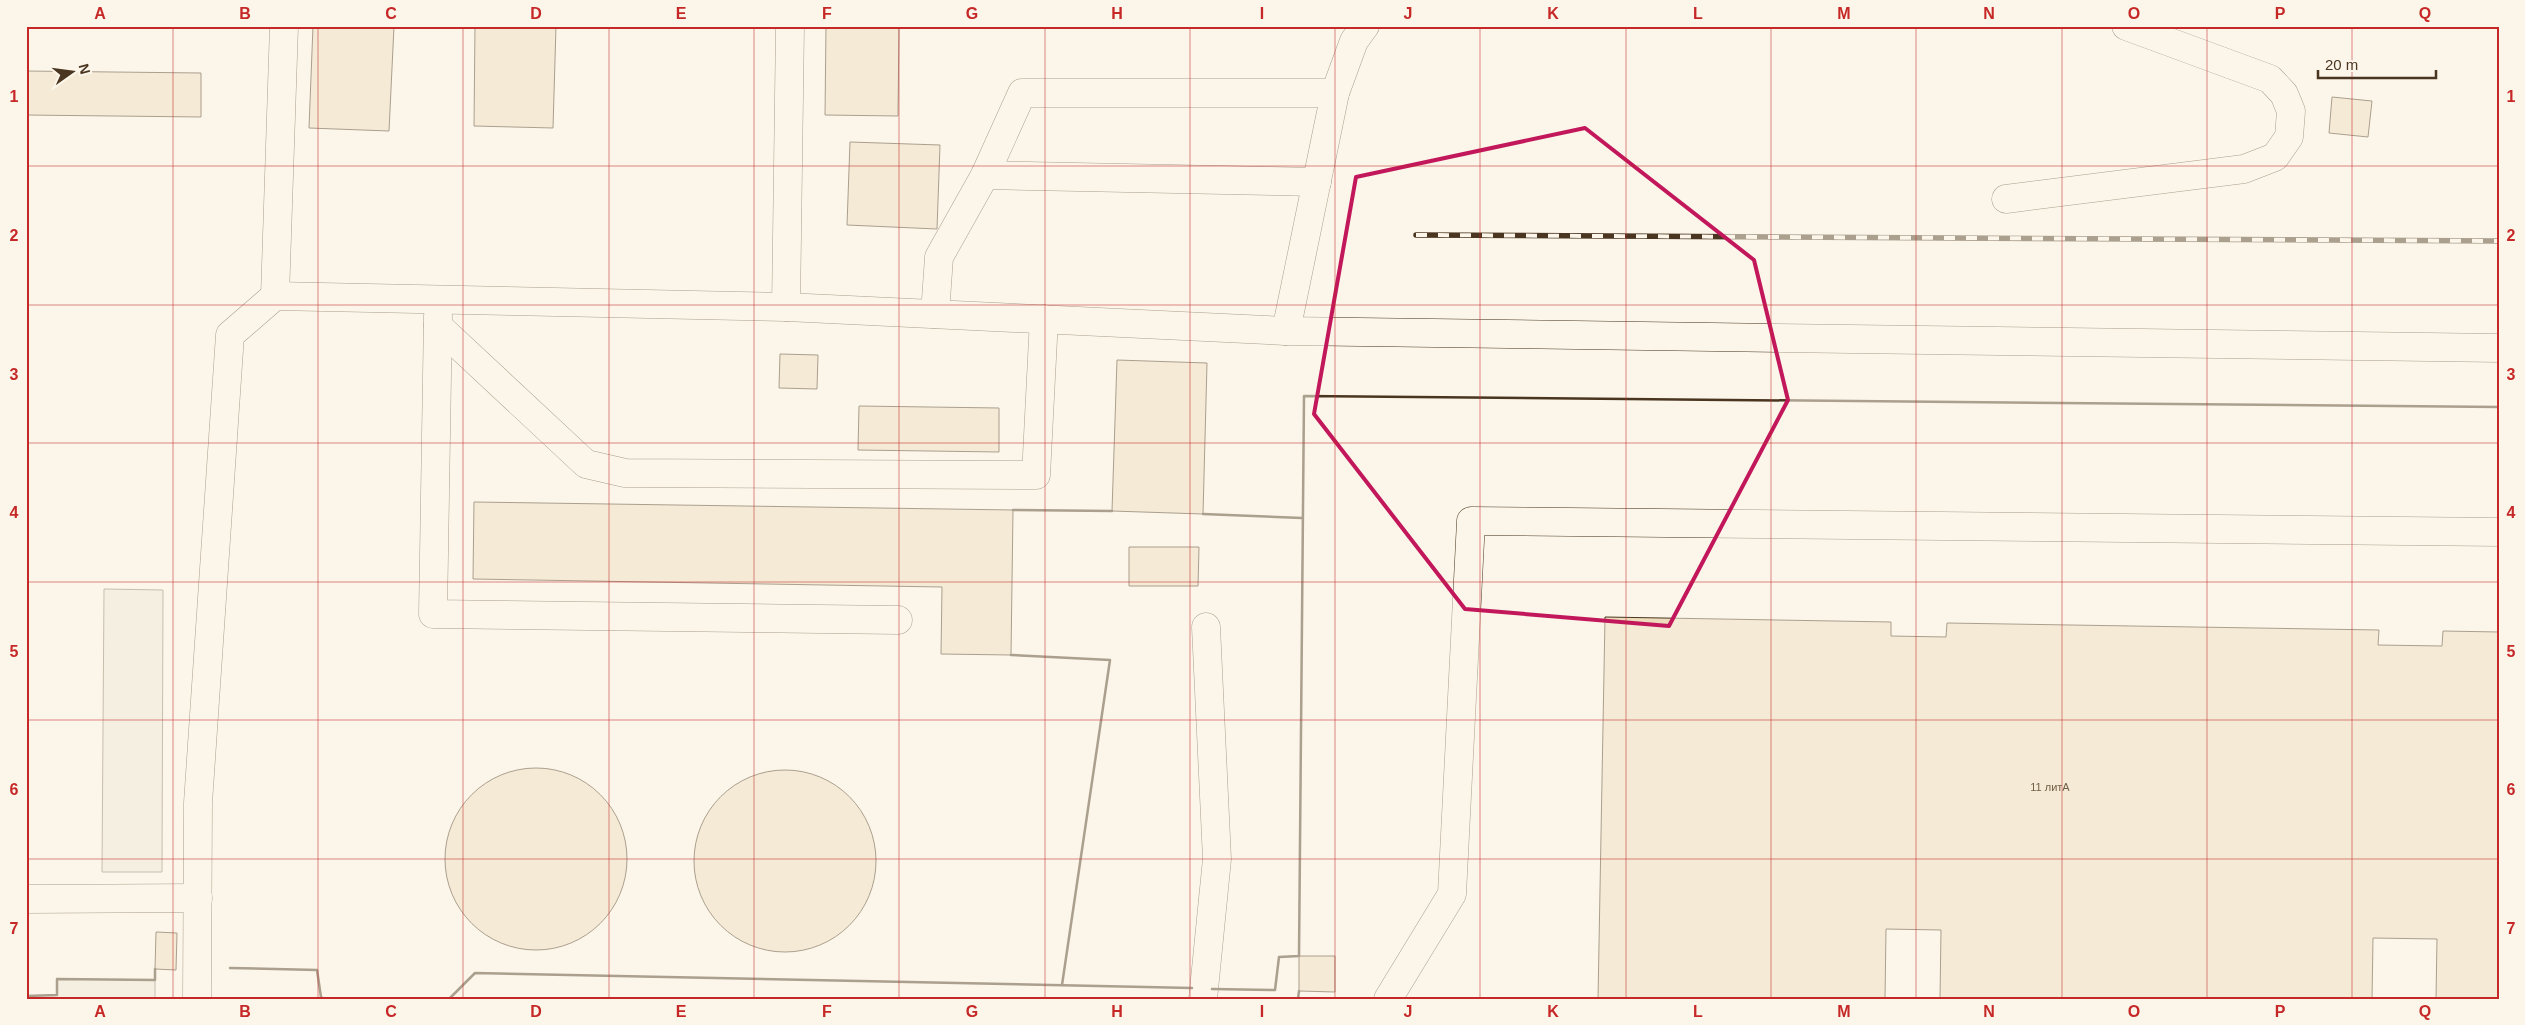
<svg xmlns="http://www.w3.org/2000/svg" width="2525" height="1025" font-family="Arial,sans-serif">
	<rect width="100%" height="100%" fill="#fbf6e9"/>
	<polygon fill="#ede6d9" stroke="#887966" points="57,979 155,980 155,999 26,999 26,996 57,995"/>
	<polygon fill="#ede7d9" stroke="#887966" points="104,589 163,590 162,872 102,872"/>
	<g fill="#ecdcbc" stroke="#4a3520">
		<polygon points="313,26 394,26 389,131 309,128"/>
		<polygon points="475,26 556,26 553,128 474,126"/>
		<polygon points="826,26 899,26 898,116 825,115"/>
		<polygon points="26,71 201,73 201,117 26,115"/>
		<polygon points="2332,97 2372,101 2368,137 2329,133"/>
		<polygon points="850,142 940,145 937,229 847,225"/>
		<polygon points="780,354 818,355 817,389 779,388"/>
		<polygon points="1117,360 1207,363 1203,514 1112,511"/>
		<polygon points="859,406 999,408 999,452 858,450"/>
		<polygon points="474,502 1013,510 1011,655 941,654 942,587 473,579"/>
		<polygon points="1129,547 1199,547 1198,586 1129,586"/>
		<polygon points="1605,617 1891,622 1891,636 1946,637 1947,623 2379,630 2378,645 2442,646 2443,631 2499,632 2499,999 2436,999 2437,939 2373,938 2372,999 1940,999 1941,930 1886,929 1885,999 1598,999"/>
		<circle cx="536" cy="859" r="91"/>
		<circle cx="785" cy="861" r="91"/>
		<polygon points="156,932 177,933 176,970 155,969"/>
		<polygon points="1299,956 1335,956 1335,992 1299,991"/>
	</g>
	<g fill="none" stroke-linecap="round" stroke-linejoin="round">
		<defs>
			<g id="minor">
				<polyline points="985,175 1317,182"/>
				<polyline points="2006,199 2244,169 2275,157 2289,137 2291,111 2284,94 2270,79 2126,26"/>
				<polyline points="275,296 284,26"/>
				<polyline points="786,307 790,26"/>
				<polyline points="935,314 939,257 985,175 1022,93 1335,93"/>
				<polyline points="438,316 433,614 898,620"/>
				<polyline points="438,326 586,464 625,473 1036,475 1044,319"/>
				<polyline points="1286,331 1335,93 1354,41 1365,26"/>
				<polyline points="26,899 198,898"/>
				<polyline points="197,999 198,803 230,335 275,296 786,307 1286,331 2499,348"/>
				<polyline points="1203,999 1217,859 1206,627"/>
				<polyline points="1388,999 1452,894 1471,521 2499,532"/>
			</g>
		</defs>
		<use href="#minor" stroke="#4a3520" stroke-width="29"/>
		<use href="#minor" stroke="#fbf6e9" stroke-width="28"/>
		<defs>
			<polyline id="rail" points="1416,235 2499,241"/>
		</defs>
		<use href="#rail" stroke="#4a3520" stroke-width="5.5"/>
		<use href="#rail" stroke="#fbf6e9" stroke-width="4" stroke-dasharray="11" stroke-linecap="butt"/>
		<g stroke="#4a3520" stroke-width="2.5">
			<polyline points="1013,510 1112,511"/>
			<polyline points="1203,514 1302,518"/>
			<polyline points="1011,655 1110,660 1062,985"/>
			<polyline points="230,968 317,970 321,997 324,999"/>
			<polyline points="1212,989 1275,990 1279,957 1299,956 1304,396 2499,407"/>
			<polyline points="26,996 57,995 57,979 155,980 155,969"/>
			<polyline points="449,999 475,973 1192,988"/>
			<polyline points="1298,999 1299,991"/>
		</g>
	</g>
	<path d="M0 0H2525V1025H0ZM1585,128l169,132 34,140 -119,226 -204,-17 -151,-195 42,-237z" fill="#fbf6e9" fill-opacity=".55" fill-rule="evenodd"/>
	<path fill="none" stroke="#c2185b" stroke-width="4" stroke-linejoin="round" d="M1585,128l169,132 34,140 -119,226 -204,-17 -151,-195 42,-237z"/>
	<path fill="none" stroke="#c62828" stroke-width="1" stroke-opacity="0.55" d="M173,26v973M318,26v973M463,26v973M609,26v973M754,26v973M899,26v973M1045,26v973M1190,26v973M1335,26v973M1480,26v973M1626,26v973M1771,26v973M1916,26v973M2062,26v973M2207,26v973M2352,26v973M26,166h2473M26,305h2473M26,443h2473M26,582h2473M26,720h2473M26,859h2473"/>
	<g text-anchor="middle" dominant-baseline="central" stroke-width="4" stroke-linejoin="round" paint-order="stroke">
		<g font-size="11" fill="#725f47">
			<text x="2050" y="787">11 литА</text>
		</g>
	</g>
	<rect width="2525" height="1025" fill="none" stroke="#fbf6e9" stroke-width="55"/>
	<g transform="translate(72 72) rotate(76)" stroke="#fbf6e9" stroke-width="4" paint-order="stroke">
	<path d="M0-4L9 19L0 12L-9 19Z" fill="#4a3520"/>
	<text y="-8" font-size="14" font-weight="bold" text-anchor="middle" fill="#4a3520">N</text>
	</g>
	<path d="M2318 70v8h118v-8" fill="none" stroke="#4a3520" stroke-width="2.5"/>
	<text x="2325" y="70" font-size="15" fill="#4a3520" stroke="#fbf6e9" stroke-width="4" paint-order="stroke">20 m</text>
	<rect x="28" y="28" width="2470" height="970" fill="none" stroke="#c62828" stroke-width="2"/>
	<g font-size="16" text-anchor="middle" font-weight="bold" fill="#c62828">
		<text x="100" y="19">A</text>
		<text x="245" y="19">B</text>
		<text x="391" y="19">C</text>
		<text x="536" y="19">D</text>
		<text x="681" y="19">E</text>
		<text x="827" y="19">F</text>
		<text x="972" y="19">G</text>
		<text x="1117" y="19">H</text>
		<text x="1262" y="19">I</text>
		<text x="1408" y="19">J</text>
		<text x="1553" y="19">K</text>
		<text x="1698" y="19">L</text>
		<text x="1844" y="19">M</text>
		<text x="1989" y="19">N</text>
		<text x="2134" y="19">O</text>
		<text x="2280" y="19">P</text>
		<text x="2425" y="19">Q</text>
		<text x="14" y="102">1</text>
		<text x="2511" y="102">1</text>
		<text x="14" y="241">2</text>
		<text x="2511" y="241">2</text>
		<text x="14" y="380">3</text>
		<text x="2511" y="380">3</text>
		<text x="14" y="518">4</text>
		<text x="2511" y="518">4</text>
		<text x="14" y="657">5</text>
		<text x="2511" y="657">5</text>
		<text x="14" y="795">6</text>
		<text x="2511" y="795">6</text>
		<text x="14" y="934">7</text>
		<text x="2511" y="934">7</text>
		<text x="100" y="1017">A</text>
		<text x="245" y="1017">B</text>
		<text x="391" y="1017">C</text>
		<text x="536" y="1017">D</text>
		<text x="681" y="1017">E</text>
		<text x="827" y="1017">F</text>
		<text x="972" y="1017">G</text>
		<text x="1117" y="1017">H</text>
		<text x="1262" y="1017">I</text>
		<text x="1408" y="1017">J</text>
		<text x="1553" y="1017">K</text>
		<text x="1698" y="1017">L</text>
		<text x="1844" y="1017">M</text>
		<text x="1989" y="1017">N</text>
		<text x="2134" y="1017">O</text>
		<text x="2280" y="1017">P</text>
		<text x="2425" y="1017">Q</text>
	</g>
</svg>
